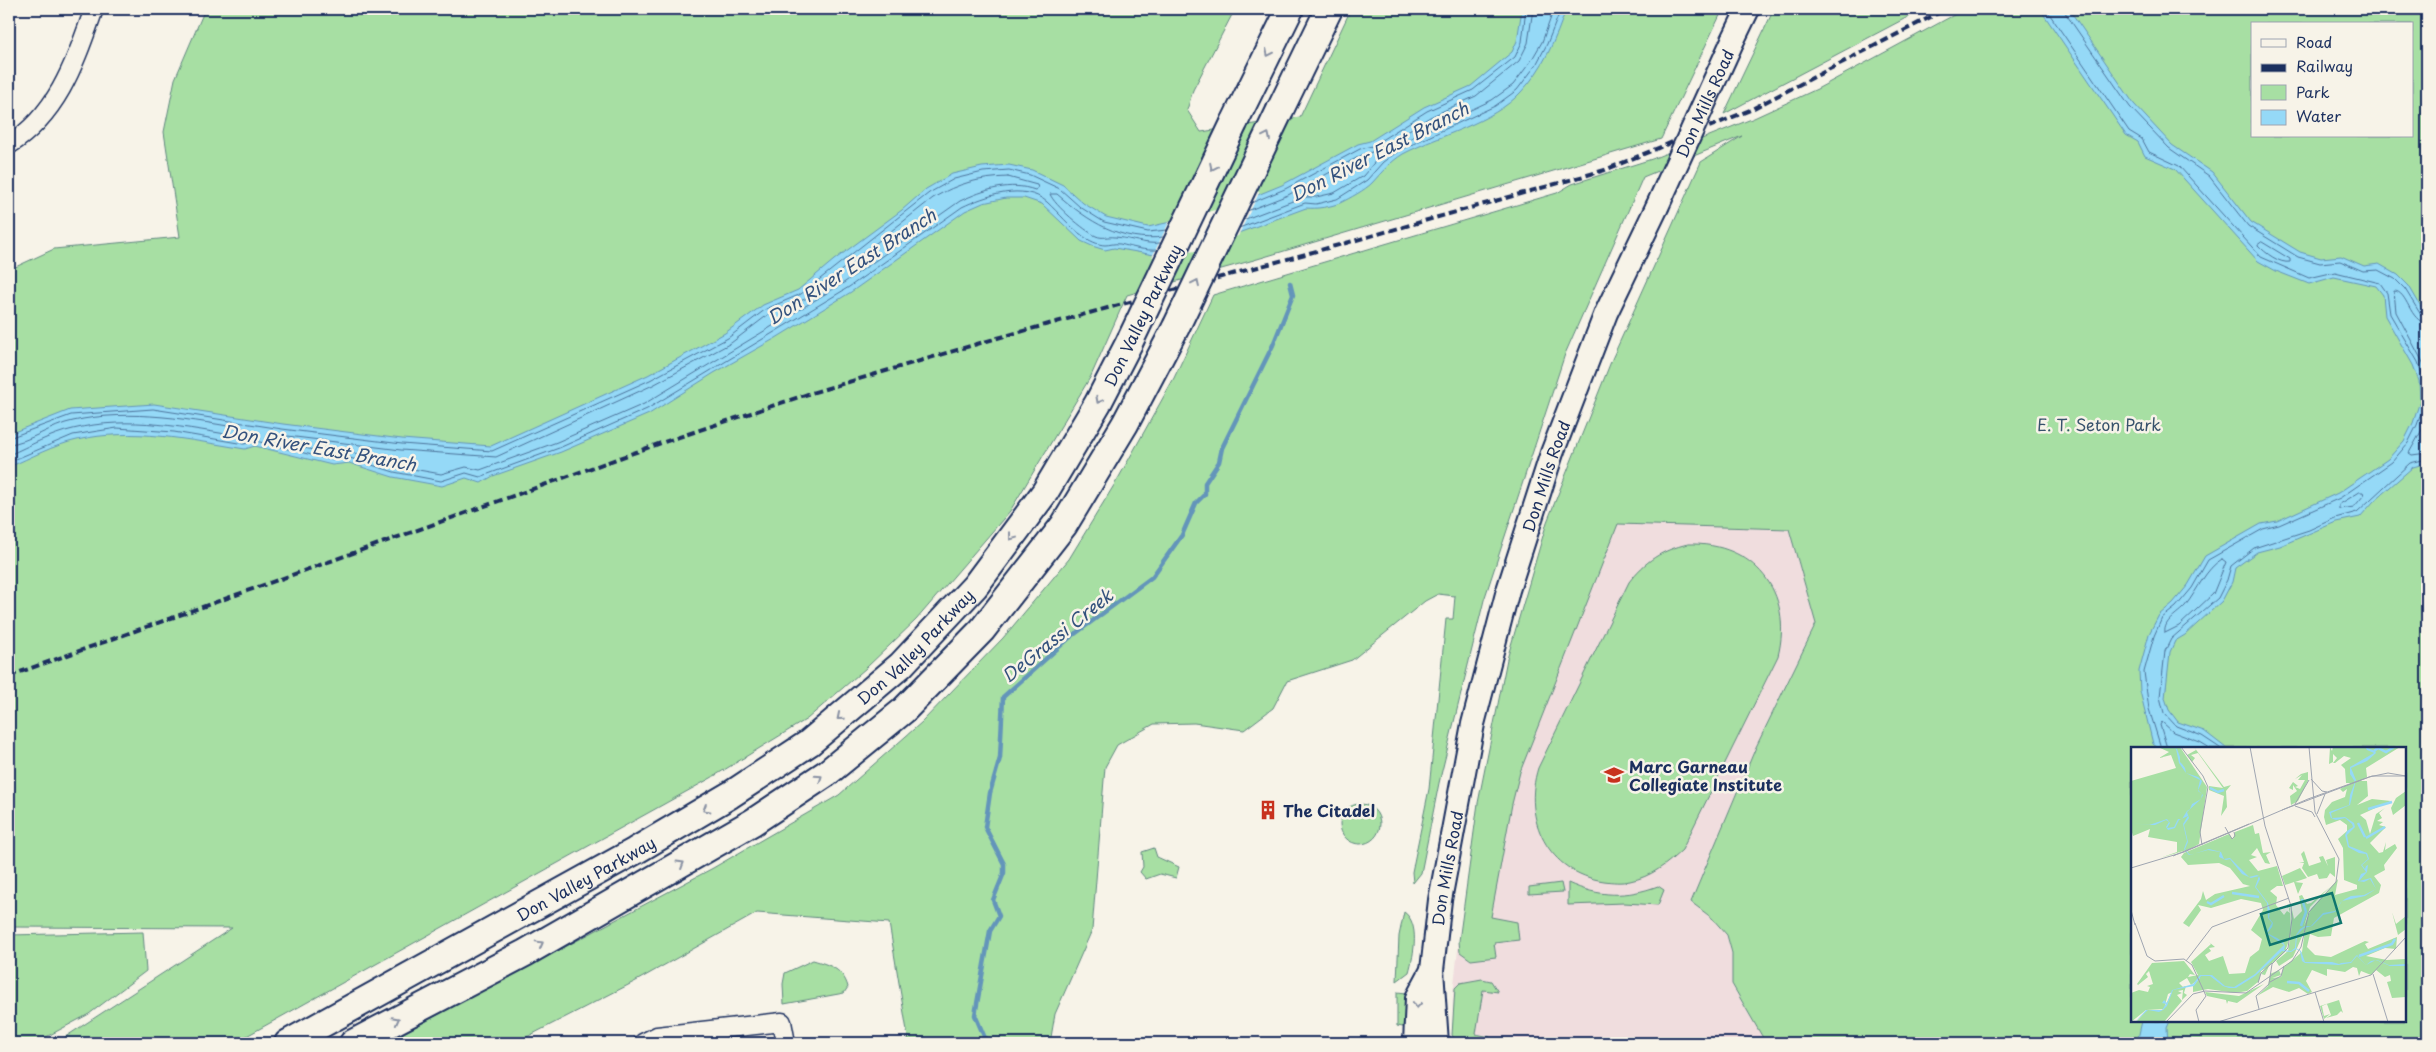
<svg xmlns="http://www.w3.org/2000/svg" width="2436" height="1052" font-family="'Playpen Sans',sans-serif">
	<rect width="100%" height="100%" fill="#f7f3e8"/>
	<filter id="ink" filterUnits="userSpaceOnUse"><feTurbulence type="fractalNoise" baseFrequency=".02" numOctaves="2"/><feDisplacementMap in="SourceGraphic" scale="10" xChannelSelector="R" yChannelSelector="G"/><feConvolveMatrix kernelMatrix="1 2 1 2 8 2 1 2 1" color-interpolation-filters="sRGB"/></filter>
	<g filter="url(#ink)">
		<polygon fill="#f0ddde" points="1547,522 1789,529 1816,624 1756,747 1691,902 1712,918 1727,935 1732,953 1732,984 1766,1043 1452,1043 1453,993 1459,941 1478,803 1507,659"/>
		<g fill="#a7dfa3" stroke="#618780" fill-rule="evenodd">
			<polygon points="205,9 1235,9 1193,90 1187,110 1201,132 1300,117 1351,9 1723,9 1661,139 1254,260 1127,295 1091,376 1010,511 916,620 866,668 807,719 711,778 234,1043 56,1043 232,928 9,927 9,270 54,249 180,237 164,132 175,79"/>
			<polygon points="1774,9 1923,9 1724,114"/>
			<path d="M1965,9h462v1034h-661l-34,-59v-31l-5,-18 -15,-17 -21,-16 65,-155 60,-123 -27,-95 -171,-5 -98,248 -8,32 -21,113 26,5 2,18 -25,3 2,14 -25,3 -11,-8 -1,-11 19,-138 20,-99 9,-45 40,-137 65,-163 89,-197 41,-26 -99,41 -78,177 -81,246 -45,183 -18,90 -8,10 -1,-11 17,-83 17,-170h7l2,-23 -17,-2 -13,7 -73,59 -65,21 -14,27 -29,22 -50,-7 -40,1 -37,21 -12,22 -13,163 -37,84 -5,29h-141l-20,-120 -132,-10 -121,68 -121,62h-130l328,-175 126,-73 83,-73 81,-84 66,-79 50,-82 55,-99 39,-83 344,-102 15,-9 80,-25 102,-41 63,-29zM2252,24h160v112h-160zM2132,748h273v273h-273z"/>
			<path d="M1688,544c66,-2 106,48 90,112l-96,194c-15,14 -31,27 -52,31 -9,2 -18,1 -26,0 -56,-8 -82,-62 -66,-113l91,-186c16,-21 33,-32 59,-38z"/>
			<circle cx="1360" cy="824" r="20"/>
			<polygon points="1154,848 1157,857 1179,867 1176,878 1160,874 1146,879 1140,872 1143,867 1142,852"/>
			<polygon points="1561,883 1563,892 1529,894 1529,887"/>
			<path d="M1568,883c31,14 58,15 90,3l6,4 -6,15 -34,-2 -56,2z"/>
			<path d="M1404,912c16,11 10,42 5,60l-12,9 2,-45z"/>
			<polygon points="143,932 146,971 89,1014 35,1043 9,1043 9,935"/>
			<path d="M813,960c17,5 30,9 35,27l-4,6 -60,11 -1,-20 2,-11z"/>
			<polygon points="1482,979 1491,981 1498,992 1483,990 1476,1034 1490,1037 1489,1040 1455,1040 1452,1035 1455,988 1460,983"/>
			<polygon points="1397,992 1407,993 1403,1027 1397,1026"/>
		</g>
		<g fill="#95d9f7" stroke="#6495ba">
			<path d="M1522,9h44c-10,30 -23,60 -45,83 -28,31 -82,43 -118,62 -13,8 -21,18 -31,29 -7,7 -22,15 -32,20 -10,4 -23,6 -34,5l-111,41 -41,6 -40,-7 -9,2 -13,-4 -11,-5 -39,-37 -18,-6h-18l-23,5 -18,8 -114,81 -75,46 -62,35 -65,41 -88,38 -68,24 -12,7 -15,-5 -24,8 -49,-9 -44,-14 -17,2 -77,-19 -10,3c-56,-9 -112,-22 -168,-9 -23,5 -47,18 -68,27v-33l61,-24 84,-6 129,20 119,15 89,7 157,-71 77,-42 38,-28 35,-15 36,-30 68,-50 24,-21 26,-15 30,-7 27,-2 23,5 31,15 20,18 23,14 42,10 68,-15 66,-27 76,-41 12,-3 54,-34 47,-21 41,-34 5,-11z"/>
			<polygon points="2040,9 2069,9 2134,104 2172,145 2212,172 2251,222 2300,252 2321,258 2341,256 2364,266 2379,264 2398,275 2409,286 2427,317 2427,463 2413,467 2374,501 2360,517 2336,522 2280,546 2257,552 2235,568 2232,582 2222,601 2185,635 2175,641 2170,652 2165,698 2169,710 2178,722 2204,731 2226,748 2158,748 2153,744 2140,691 2139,671 2149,634 2159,615 2173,603 2188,585 2205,556 2261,524 2277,521 2338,493 2388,459 2404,441 2413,423 2420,401 2419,381 2413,365 2385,316 2383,295 2376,286 2334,277 2309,284 2276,271 2258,261 2175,169 2145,156 2138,142 2126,135"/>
			<polygon points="2142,1021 2170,1021 2167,1028 2168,1043 2137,1043"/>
		</g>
		<polygon fill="#f7f3e8" points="1260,191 1238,236 1196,251 1152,257 1169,222 1215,210"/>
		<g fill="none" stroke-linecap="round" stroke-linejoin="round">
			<g stroke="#4c739b" stroke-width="1">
				<polyline points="2046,9 2129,131 2142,139 2149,152 2179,166 2261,257 2309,278 2335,272 2380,283 2387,293 2390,314 2418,362 2424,380 2425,402 2417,425 2408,443 2392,462 2340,498 2279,525 2263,529 2208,560 2192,588 2176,607 2162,618 2154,636 2144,672 2149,709 2161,748"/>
				<polyline points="2065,9 2066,14 2130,107 2169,148 2209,176 2248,226 2298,257 2320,263 2340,261 2363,271 2378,270 2395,279 2405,289 2421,315 2427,317"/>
				<path d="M1008,177l29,8 1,3 -3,2c-25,-9 -51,0 -75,11l-115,81 -201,122 -87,38 -77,28 -14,-3 -25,7 -45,-8 -45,-14 -19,2 -45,-10 -19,-7 3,-3 130,16 95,7 157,-72 78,-42 38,-29 36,-15 128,-101c26,-15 45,-20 75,-21z"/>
				<polyline points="1251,203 1285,189 1360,149 1372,146 1427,111 1473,90 1515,57 1522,42 1526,9"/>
				<polyline points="1247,211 1288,195 1362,155 1375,151 1430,117 1476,96 1519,61 1528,43 1533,9"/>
				<polyline points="1243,220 1303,197 1316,197 1334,193 1363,176 1378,158 1396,145 1492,100 1513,85 1531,61 1542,42 1554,9"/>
				<polyline points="1239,228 1305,203 1316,204 1337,199 1367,180 1383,162 1400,150 1495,106 1517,90 1536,65 1547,44 1561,9"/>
				<path d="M2262,242l28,17v3c-10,2 -25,-9 -32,-17z"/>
				<path d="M1161,243c-17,2 -30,-5 -46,-6 -7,-1 -12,2 -19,-1 -11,-5 -42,-31 -46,-42h7c32,28 63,48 107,43"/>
				<path d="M2427,323c-18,-1 -19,-32 -33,-32l2,21 31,58"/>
				<polyline points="2427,415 2423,428 2409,453 2412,455 2427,453"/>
				<polyline points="9,438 71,415 153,409 282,429 402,444 492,451 650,380 728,338 766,309 801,294 929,193 954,179 983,172 1009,170 1030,175 1060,189 1080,207 1104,222 1148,232 1167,230"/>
				<path d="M9,444c19,-1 43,-19 64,-23 58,-13 120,-1 178,9l2,3 -9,4c-57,-9 -115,-22 -171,-8 -22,5 -44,17 -64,26"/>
				<path d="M9,462l64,-27 44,-7 57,4 70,12 12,-3 76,19 18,-2 44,14 47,9 25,-8 14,4 79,-29 88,-39 202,-122 113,-80c23,-11 62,-25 85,-5 12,11 23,25 36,34 5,4 15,9 22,9 5,0 9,-2 15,-1 12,3 25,7 38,6"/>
				<polygon points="2360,492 2363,492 2364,495 2354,507 2339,509 2339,505"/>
				<path d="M2222,559l4,3 -13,32 -34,32 -14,7c-2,-12 13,-19 20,-27 13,-16 20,-37 37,-47z"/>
				<polyline points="2167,748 2160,725 2162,722 2173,732 2200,742 2210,748"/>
				<polyline points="2220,748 2202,736 2176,726 2164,713 2160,697 2165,651 2171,639 2218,598 2227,580 2231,566 2254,548 2309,530 2335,518 2357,512 2410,463 2427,459"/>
			</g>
			<polyline stroke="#6495ba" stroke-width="4.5" points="987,1043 975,1015 990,931 999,916 993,900 1004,873 1004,864 985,827 990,793 1000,758 1003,697 1068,639 1152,577 1182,535 1196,503 1205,494 1205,483 1219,462 1222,448 1273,345 1293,295 1290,283"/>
			<defs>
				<g id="minor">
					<path d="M9,145c50,-32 66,-83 85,-136"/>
					<polyline points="643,1043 657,1036 782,1022 786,1043"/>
				</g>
				<g id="major">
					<polyline points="1733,40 1748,9"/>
					<polyline points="1415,1043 1417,998 1432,970"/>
					<path id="s1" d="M1437,1043l-5,-73 8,-70 33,-176 35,-134 44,-137 54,-140 51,-106"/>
				</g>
				<g id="highway">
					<polyline points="1280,110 1329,9"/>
					<polyline points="1234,123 1290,9"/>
					<path id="s2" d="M288,1043l347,-192 95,-56 79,-52 92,-78 74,-79 70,-94 53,-89 32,-62"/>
					<polyline points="353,1043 525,953 753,822 827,773 903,711 982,630 1064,525 1125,424 1176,327"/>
				</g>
			</defs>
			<use href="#minor" stroke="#1b2f5e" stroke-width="21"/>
			<use href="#major" stroke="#1b2f5e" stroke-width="26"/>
			<use href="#highway" stroke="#1b2f5e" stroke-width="30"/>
			<use href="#minor" stroke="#f7f3e8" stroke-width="18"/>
			<use href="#major" stroke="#f7f3e8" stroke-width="22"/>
			<use href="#highway" stroke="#f7f3e8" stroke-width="26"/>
			<polyline stroke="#1b2f5e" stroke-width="4" stroke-dasharray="8 4" stroke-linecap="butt" points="9,676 664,442 808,394 994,339 1346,243 1605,170 1750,110 1946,9"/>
			<defs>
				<g id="major-bridge">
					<path id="s3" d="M1657,207l76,-167"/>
				</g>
				<g id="highway-bridge">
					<polyline points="1176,327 1280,110"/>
					<polyline points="1130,341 1234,123"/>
				</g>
			</defs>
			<use href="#major-bridge" stroke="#1b2f5e" stroke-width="26" stroke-linecap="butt"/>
			<use href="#highway-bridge" stroke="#1b2f5e" stroke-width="30" stroke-linecap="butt"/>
			<use href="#major-bridge" stroke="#f7f3e8" stroke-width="22"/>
			<use href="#highway-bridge" stroke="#f7f3e8" stroke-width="26"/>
		</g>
		<defs><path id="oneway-chevron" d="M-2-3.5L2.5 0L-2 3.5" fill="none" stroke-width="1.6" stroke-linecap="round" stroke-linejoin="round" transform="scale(1.25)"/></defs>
		<g stroke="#8991a3">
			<use href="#oneway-chevron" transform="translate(1269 53) rotate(116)"/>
			<use href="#oneway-chevron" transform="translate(1267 136) rotate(-64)"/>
			<use href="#oneway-chevron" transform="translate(1213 167) rotate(116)"/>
			<use href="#oneway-chevron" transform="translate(1196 283) rotate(-65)"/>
			<use href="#oneway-chevron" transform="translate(1099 400) rotate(118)"/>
			<use href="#oneway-chevron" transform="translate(1012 537) rotate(127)"/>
			<use href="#oneway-chevron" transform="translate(840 717) rotate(140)"/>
			<use href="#oneway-chevron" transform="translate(819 778) rotate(-34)"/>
			<use href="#oneway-chevron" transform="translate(706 809) rotate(149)"/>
			<use href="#oneway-chevron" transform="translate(681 864) rotate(-31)"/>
			<use href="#oneway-chevron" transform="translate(540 944) rotate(-29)"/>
			<use href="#oneway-chevron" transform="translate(1417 1005) rotate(95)"/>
			<use href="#oneway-chevron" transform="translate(396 1020) rotate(-28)"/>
		</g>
	</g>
	<defs>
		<symbol id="school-bare" viewBox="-9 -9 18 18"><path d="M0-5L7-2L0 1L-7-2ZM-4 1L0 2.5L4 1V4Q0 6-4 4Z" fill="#c8321e" stroke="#f7f3e8" stroke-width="2.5" paint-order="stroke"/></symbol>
		<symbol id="building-bare" viewBox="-9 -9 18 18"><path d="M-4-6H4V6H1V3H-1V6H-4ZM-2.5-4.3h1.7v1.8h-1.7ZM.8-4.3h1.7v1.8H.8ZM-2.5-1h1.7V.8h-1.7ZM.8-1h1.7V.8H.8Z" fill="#c8321e" stroke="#f7f3e8" stroke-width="2.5" paint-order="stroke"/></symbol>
	</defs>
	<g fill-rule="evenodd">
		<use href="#school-bare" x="1600" y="761" width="28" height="28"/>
		<use href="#building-bare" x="1254" y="796" width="28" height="28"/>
	</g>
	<g text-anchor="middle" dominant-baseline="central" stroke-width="5" stroke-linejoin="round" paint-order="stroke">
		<g font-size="16" fill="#1b2f5e" stroke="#f7f3e8">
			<text stroke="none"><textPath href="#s3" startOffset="114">Don Mills Road</textPath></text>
			<text transform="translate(1142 315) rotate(-64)">Don Valley Parkway</text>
			<text stroke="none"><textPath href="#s1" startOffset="581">Don Mills Road</textPath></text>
			<text stroke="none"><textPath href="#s2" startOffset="745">Don Valley Parkway</textPath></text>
			<text stroke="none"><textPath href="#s1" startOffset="176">Don Mills Road</textPath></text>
			<text stroke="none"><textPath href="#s2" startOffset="340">Don Valley Parkway</textPath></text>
		</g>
		<g font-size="16" fill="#37526c" stroke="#f7f3e8">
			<text x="2099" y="424">E. T. Seton Park</text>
		</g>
		<g font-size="16" font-weight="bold" fill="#1b2f5e" stroke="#f7f3e8" text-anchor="start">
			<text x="1629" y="766">Marc Garneau<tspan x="1629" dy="18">Collegiate Institute</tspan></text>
			<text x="1283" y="810">The Citadel</text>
		</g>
		<g font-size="18" font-style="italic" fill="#33517d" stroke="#f7f3e8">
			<text transform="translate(1379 151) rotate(-27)">Don River East Branch</text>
			<text transform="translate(851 266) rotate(-33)">Don River East Branch</text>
			<text transform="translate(319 447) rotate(10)">Don River East Branch</text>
			<text transform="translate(1057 635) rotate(-39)">DeGrassi Creek</text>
		</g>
	</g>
	<g transform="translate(2131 747)">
		<rect width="275" height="275" fill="#f7f3e8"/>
		<path d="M27,0h22l27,40 -8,57 -9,5 -30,9 17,-6v-10l-29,-5 2,-8 -17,7 -2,-7v-48l45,-13 -5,-13 -12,3 10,-6zM63,0l30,40 7,-2 -5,6 1,16 -6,9 3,-20 -15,-6v-4l14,2 -25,-35 -7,2 4,3 -3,4 -5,-7 9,-5zM199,0l2,4 1,-4h67l-34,21 1,9 -7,4h7l1,15 -11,9 15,-6 19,2 -31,14 6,5 4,14 6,-20 9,-6 -6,5 3,5 -5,3 6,1 -4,3 7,2 -16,16 9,10 4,-1 3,-10 -1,8 10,-6 2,4 -13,17 1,5 -11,6 7,9 -2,8 -45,25 -3,18 -13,1 -8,-3 -3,13 8,8 16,2 34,-16 4,1 -4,2 3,5 29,-12 -1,12 -11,-1 -19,8 21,4 18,-1 1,-3v41l-14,1 -5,-16 4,-1 -1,-6 -5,2 -9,-7 -5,5 -10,-4 -2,5 -2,-8 -4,-1 -8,5 -18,-3v7l-15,-6 -6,11 6,11 -4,2 -9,-6 -10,4 -16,-5 -16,9 11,-10 2,-12 9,-4 2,5 -9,3 9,-1 2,-9 19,-16 3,-22 -12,27 -14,9 -3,-5 12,-10 3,-17 -6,18 -16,14 -4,9 -4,-1 5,-6 -5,3 -2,10 -12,10 -12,2 -27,-4 -15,3v-6l7,-8 -9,7 -4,-7 -8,5 4,4 -15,7 -4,15 -18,1 -15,12v-29l8,-3 9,2 2,-5 -3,-1 6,-2 -4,-13 -3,3 2,3 -10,8 2,2 -3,-3 15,-21 32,-2 11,14 -5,-1 -2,3 10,-2 -7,-13 20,-18 -2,-2 6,5 -6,1 2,3 -6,4 4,6 14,-5 6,18 16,-1 5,-16 9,-7 3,-11 -11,-9 12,-20 -2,-7 -20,-4 -30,9 -13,-3 3,5 -12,17 -6,-4 18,-24 2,-8 3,9 9,-6 35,-8 -7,-2 -13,-16 -11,-5 -31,2 -7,-8 3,-4 45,-19 4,5 2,-7 18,-7 2,9 4,-1 4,20 8,-1 -5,3 4,9 -5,-1 -8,-15 -6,7 6,2 -8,3 9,11 19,-5 6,20h-6l-7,5 7,6 -1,8 8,10 3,-4 3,2 -1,-4 1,-3 1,27 1,-23 2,9 8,-8 -3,-15 3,-1 5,9 4,-1 19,-16 -20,20 -6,19 7,-17 27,-30 -3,16 22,-6v-4l-13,-5 -1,-32 -5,-9 9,-8v-6l-7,-5 -14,5 -2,-8 1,-7 7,-8 13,-5 2,-8 -4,3 -3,-3 11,-6h-5l-1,-14 -4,-4 10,-7 -7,-2 -9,7h-2l4,-5 -4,-4v8l-4,2zM177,25v9l-10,20 -7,4 -1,-9 7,-5 -4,-6v5l-4,-2 4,-6 5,4 -3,1 5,2 5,-9h-7l4,-5 -7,4 6,-5zM275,44v14l-13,10 -2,-7 5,-10zM173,104l5,15 12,-4 -2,-5 4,-1 5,10 -2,-6 9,-3v20l-5,-4 -3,5 -8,1 -2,-5 -9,3 -6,-9 2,-5 -5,-1h5l-3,-8zM169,121l7,10 -12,4 8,1 -5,11 -4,-12 -9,3 -3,-9zM261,165l4,12 10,-8v13l-8,6zM133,237l-27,19 -9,-2 -1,3 -1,-4 -19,-4 -2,-4 34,4zM55,239l-2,7 3,2 -5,5 1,-10 -5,1 4,2 -5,2 5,6 -18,21h-28l11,-12h16l10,-20zM208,253l4,13 -2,-2 -4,4 -11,3 5,-3 -4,-11 -5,2 2,10 6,-2 -6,5 -4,-13z" fill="#a7dfa3"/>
		<path d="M40,0l6,2 3,8v5l2,2 3,4 1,5 12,4 4,4 -1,3 -3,6 5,5 -2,4 -14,13 2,6 -5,7 4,17 -3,7 5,6 19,-6 12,3 3,7 6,-1 19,19 8,-2 2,1 1,3 -4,8 12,16 2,7 -1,8 4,5 -1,4 -5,6 10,5 6,4 2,4 -1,4 7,1 4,-3 1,-13 4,-6 5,-3h6l12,-13 12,-2 6,-9 4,-3 6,-3 13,-1 12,-6 -6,-10 -6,3 -6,-1 3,-7 5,-2 -5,-7 7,-6 -2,-5 -7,-1 -11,-6 -3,-12 2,-4 6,-4 -1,-3 -7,-6 -9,2 -5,-2 -2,-6 20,-7 1,-10 5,-13 -5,-8v-7l24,-14 -7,-3 -2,-3 10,4 1,2 -9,8 -16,7 5,12 -6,25 -19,8 1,5 13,-1 9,6 1,4 -8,8 2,11 18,7 2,6 -7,6 3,4 1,-3 2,-1 -1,7 -8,9 12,-3 5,11 -11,7 -23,5 -7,11 -12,3 -11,11 -8,2 -7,7 -1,13 5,3 4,11h27l7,2 2,-1 10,-1 4,-5 2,-2 9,10 5,-4 6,-1 12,5 16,-1 1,2h-16l-14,-6 -10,5 -9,-9 -6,7 -13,2 -33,-2 -3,-2 -2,-10 -4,-2 -5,3 -9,-1 -27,25 -19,12h-7l-6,-2 -13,-10h-9l-7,10 -21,4 -6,16 -4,4 -4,2 -11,-2 -13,12 11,-12h16l4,-6 -4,-1 2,-3 3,3 5,-13 21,-6 7,-9h12l13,11 9,1 21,-13 29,-29 -18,-12 6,-10 -4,-5 -1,-15 -12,-16 4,-11 -8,2 -9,-4 -12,-15 -4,1 -7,-3 1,-5 -12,-2 -19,5 -5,-6 3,-8 -4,-17 5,-8 -9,4 -4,8 -7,2 -2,-3 3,-5 -3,-2 -11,5h-5l-19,-2 18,2 18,-6 3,4 -3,5 7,-1 4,-8h4l5,-8 3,-2 2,-5 9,-5 1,-5 -4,-3v-2l2,-9 -14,-7 -7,-10 -3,-14z" fill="#95d9f7"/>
		<path fill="none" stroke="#95d9f7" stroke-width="2.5" d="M243,4l4,-3 8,4 8,-5M79,41l8,4 6,-2M237,62l24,-7M227,76l7,14M235,91l19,-11M101,146l27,4M76,155l4,2 13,-8M170,179l5,-14 -4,-13M228,209l33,-12 3,-5M156,235l12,1 10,8"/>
		<path fill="none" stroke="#9fa5b1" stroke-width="1" d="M50,0l22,29 5,11 -8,45 2,13M119,0l15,79 26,80 1,13 -4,29 -16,16 -3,20 -13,12 3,13M180,32l11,12 5,1M164,57l14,-24M164,59l17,6 3,5M151,63l90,-34h34M186,67l8,-20M94,80l7,12 3,-3 -1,-4M42,109l76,-32M0,121l53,-16 124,-53 61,-22 19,-4 18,3M0,163l4,15M4,176l12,33 8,5 29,-2 8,6 14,31 -10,14 3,12M55,214l26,-34 77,-29M242,227l15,48M139,235l11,-6 3,-10M127,236l3,-10 11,-10M184,245l9,30M35,275l27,-28 12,-3 41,2 46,-32 9,-14 8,-35 27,-30 3,-23 -24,-47 -6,-65M87,275l153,-47 35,-38"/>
		<path fill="#0f766e" fill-opacity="0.15" stroke="#0f766e" stroke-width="2.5" d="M201,146l9,30 -71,22 -9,-31z"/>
		<rect width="275" height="275" fill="none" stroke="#1b2f5e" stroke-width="2.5"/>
	</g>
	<rect width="2436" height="1052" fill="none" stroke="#f7f3e8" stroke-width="30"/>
	<rect x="15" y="15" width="2406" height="1022" fill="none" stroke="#1b2f5e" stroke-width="2" filter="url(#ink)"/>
	<rect x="2251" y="22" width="162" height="115" fill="#f7f3e8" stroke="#9fa5b1"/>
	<rect x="2261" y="39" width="25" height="8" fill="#f7f3e8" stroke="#9fa5b1"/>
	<text x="2296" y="48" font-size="15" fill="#1b2f5e">Road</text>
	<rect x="2261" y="64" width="25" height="8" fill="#1b2f5e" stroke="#9fa5b1"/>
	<text x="2296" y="72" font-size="15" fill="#1b2f5e">Railway</text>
	<rect x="2261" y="85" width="25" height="15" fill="#a7dfa3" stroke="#9fa5b1"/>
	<text x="2296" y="98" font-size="15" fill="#1b2f5e">Park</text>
	<rect x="2261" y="110" width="25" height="15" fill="#95d9f7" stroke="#9fa5b1"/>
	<text x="2296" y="122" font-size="15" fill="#1b2f5e">Water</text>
</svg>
